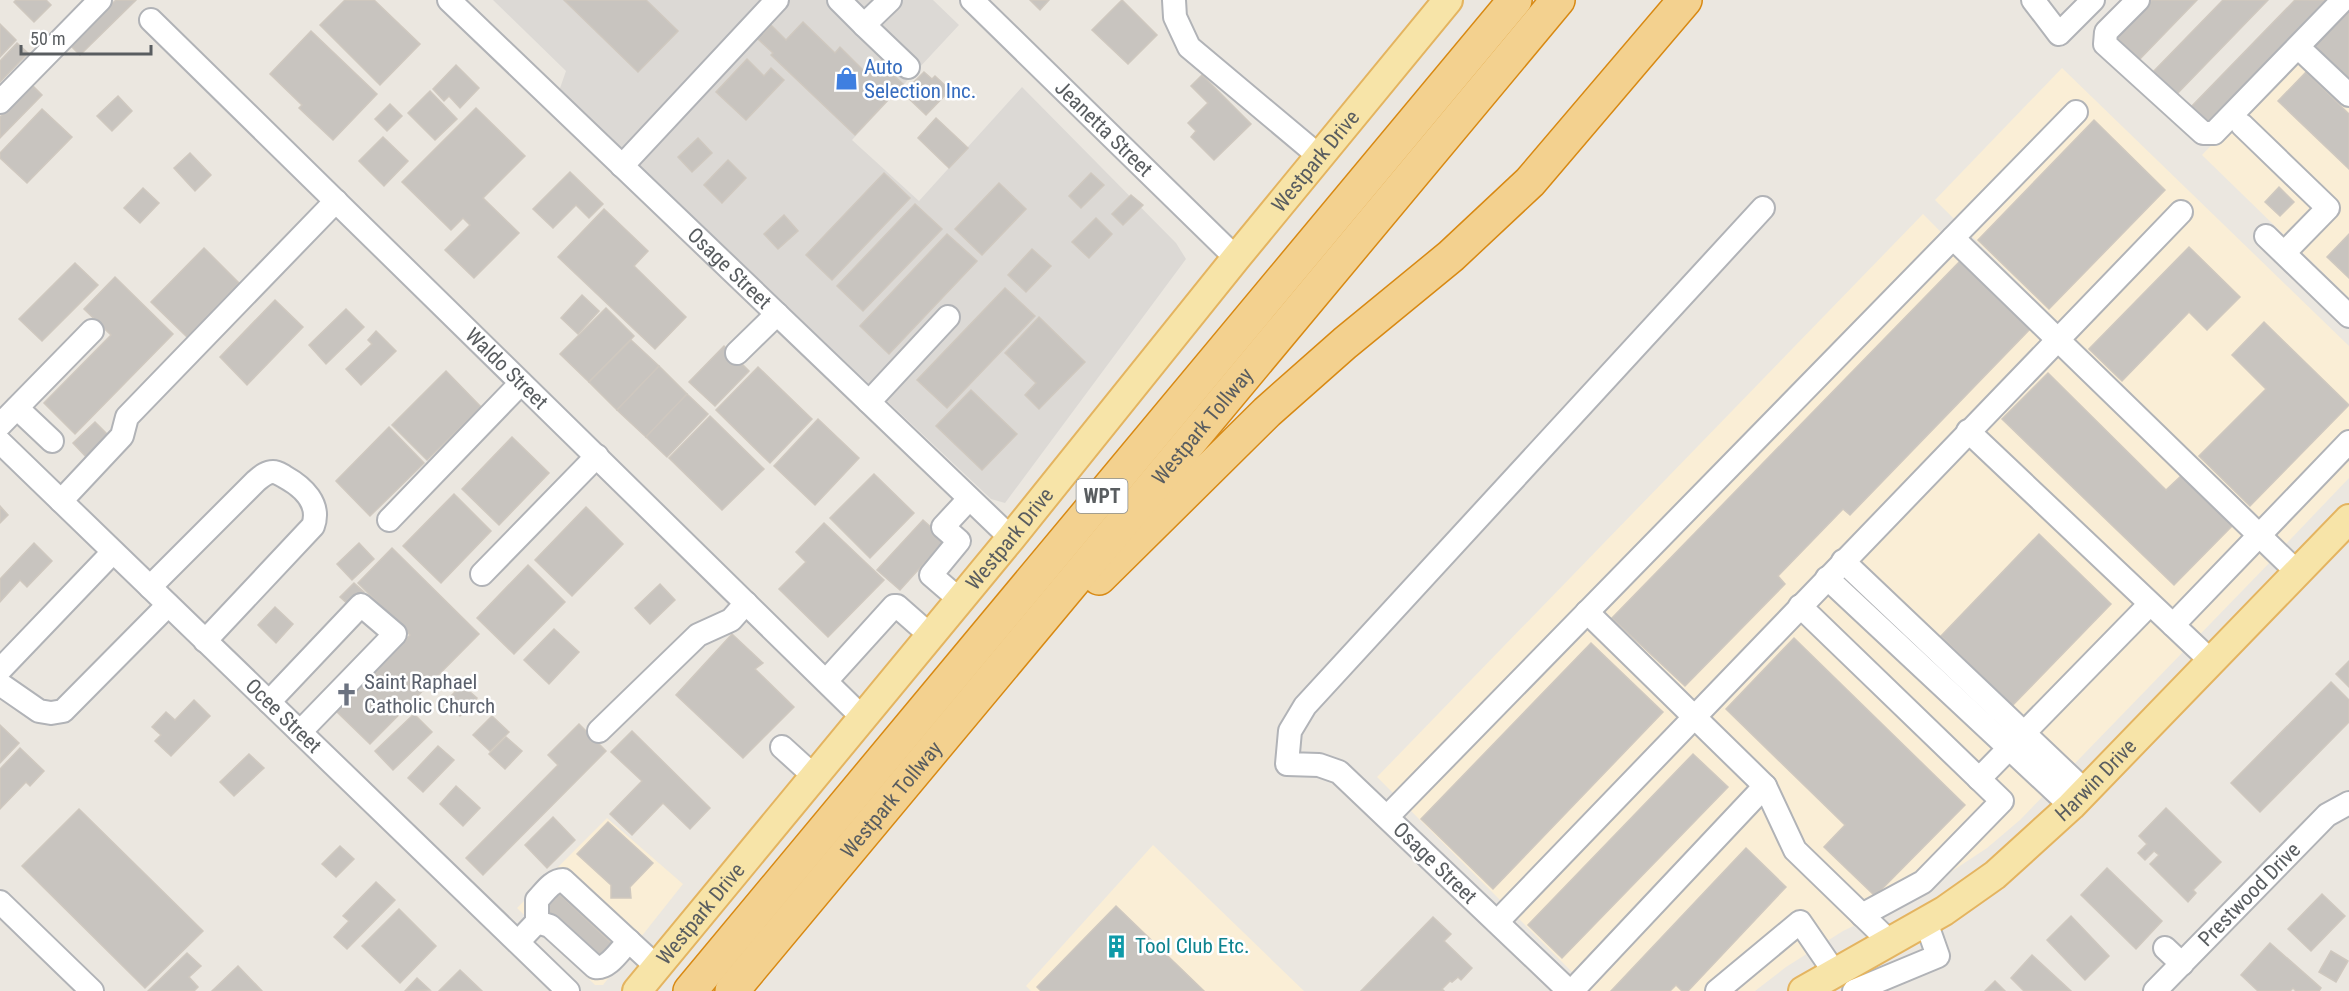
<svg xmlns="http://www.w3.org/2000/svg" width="2349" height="991" font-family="'Roboto Condensed',sans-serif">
	<rect width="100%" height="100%" fill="#ebe7e0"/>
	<g fill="#faeed6">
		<polygon points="2296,57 2349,108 2349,298 2202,155"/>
		<polygon points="2062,68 2349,346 2349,478 2284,546 1935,200"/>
		<polygon points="1923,214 2035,327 2275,557 2020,820 1987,848 1910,899 1843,931 1786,967 1755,991 1591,991 1377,777"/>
		<polygon points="607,818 683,884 603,985 595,985 517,908"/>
		<polygon points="1153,845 1304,991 1031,991 1026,986"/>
	</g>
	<polygon fill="#dcd9d5" points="493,0 933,0 959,25 852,140 919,201 1022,87 1176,243 1186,259 1005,503 991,499 559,91 566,71"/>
	<g fill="#c8c4bf" stroke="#cfc8bf" stroke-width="1.5">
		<polygon points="16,0 46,0 51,5 34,22 14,2"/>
		<polygon points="116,0 136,0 80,55 70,45"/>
		<polygon points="345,0 374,0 420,44 380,85 320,25"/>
		<polygon points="564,0 646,0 678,31 638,72"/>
		<polygon points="1030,0 1049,0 1040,10"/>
		<polygon points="1122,0 1157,35 1128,64 1092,30"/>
		<polygon points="2152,0 2197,0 2138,61 2115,39"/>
		<polygon points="2223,0 2268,0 2175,96 2152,73"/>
		<polygon points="2295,0 2329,0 2206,126 2189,109"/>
		<polygon points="2349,9 2349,80 2313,46"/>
		<polygon points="803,22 835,53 840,47 866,73 889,71 903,84 855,135 771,55 773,53 758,39 771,25 786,40"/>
		<polygon points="0,24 16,40 0,57"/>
		<polygon points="311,31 377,94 333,140 299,108 302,105 270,74"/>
		<polygon points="17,43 28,53 0,82 0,61"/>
		<polygon points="747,59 764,76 771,68 784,80 746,120 716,92"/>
		<polygon points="456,65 479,88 460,108 449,96 444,101 433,89"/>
		<polygon points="924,72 932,79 935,76 950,90 926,115 903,93"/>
		<polygon points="2306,72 2349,114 2349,169 2278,101"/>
		<polygon points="1202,75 1251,124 1214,160 1191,137 1196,131 1188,123 1208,103 1191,86"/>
		<polygon points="32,85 42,95 0,138 0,117"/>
		<polygon points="430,91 457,119 435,140 408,113"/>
		<polygon points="118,96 132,111 112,131 97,116"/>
		<polygon points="390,104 402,116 387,131 375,119"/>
		<polygon points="476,108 525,156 483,198 519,233 474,278 445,250 470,225 463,218 451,230 402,182"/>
		<polygon points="42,109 72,137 27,183 0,158 0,153"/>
		<polygon points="936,118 968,148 949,168 918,138"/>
		<polygon points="2094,120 2165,190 2049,309 1978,240"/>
		<polygon points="383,137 408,161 384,186 359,161"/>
		<polygon points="698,138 712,153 692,172 678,157"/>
		<polygon points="190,153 211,175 195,191 174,168"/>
		<polygon points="728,160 746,178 722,203 704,185"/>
		<polygon points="570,172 603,204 589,218 576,205 553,228 533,209"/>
		<polygon points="884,173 910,198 832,280 806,255"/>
		<polygon points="1091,173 1104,185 1081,208 1069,196"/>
		<polygon points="999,183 1026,209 982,255 955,229"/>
		<polygon points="2279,187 2294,202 2280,216 2265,202"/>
		<polygon points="143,188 159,203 140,223 124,208"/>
		<polygon points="1131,195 1143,205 1123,225 1112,214"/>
		<polygon points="915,204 942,229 863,311 837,286"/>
		<polygon points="604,209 648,251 634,266 686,317 655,349 558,257"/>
		<polygon points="784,215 798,231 778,249 764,234"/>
		<polygon points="1096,218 1112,234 1089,258 1072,242"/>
		<polygon points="947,234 977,261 889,354 860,326"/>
		<polygon points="2349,234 2349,278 2327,257"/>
		<polygon points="2189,247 2240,297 2207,330 2189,312 2122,381 2089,349"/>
		<polygon points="204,248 239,283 187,337 151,302"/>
		<polygon points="1032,249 1051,266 1026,292 1008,275"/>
		<polygon points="1962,259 2032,327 1850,515 1843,509 1778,576 1785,584 1685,686 1612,618"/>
		<polygon points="75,263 98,285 42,341 19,319"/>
		<polygon points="115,277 173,334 75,434 44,403 111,335 84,309"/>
		<polygon points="1005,288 1035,316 947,408 917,380"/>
		<polygon points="582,295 599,311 578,334 561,318"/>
		<polygon points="275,300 303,327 247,385 220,357"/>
		<polygon points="606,308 634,336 589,382 560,354"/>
		<polygon points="346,309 364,327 326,364 309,345"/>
		<polygon points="1039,317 1085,362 1039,409 1025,395 1036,383 1005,353"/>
		<polygon points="2264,322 2349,405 2250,506 2199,456 2266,389 2232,355"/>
		<polygon points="376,331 396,351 361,385 346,369 372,344 368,340"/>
		<polygon points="631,340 659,366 617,410 589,382"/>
		<polygon points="724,346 749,371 715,406 689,382"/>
		<polygon points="659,366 687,394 646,437 617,410"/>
		<polygon points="758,367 812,419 770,463 716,410"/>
		<polygon points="446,371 481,407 427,460 392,425"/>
		<polygon points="2048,373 2166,490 2183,474 2235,523 2174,585 2002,419"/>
		<polygon points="971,390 1017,434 982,470 936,426"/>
		<polygon points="687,394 708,414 667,457 646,437"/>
		<polygon points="710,416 764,469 722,510 669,458"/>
		<polygon points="818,419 859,458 815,505 774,466"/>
		<polygon points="95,422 110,437 88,459 73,443"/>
		<polygon points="389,427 424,463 370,516 336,481"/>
		<polygon points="512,437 549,473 499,525 462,489"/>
		<polygon points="874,474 914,513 870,558 830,518"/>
		<polygon points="454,494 491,531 441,583 403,546"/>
		<polygon points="0,506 8,515 0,523"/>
		<polygon points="586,507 623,544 572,596 535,560"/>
		<polygon points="923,520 945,540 900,590 877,570"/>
		<polygon points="824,523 884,580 828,637 779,589 806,562 796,552"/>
		<polygon points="2039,534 2111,604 2012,706 1941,636"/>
		<polygon points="34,543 52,561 27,587 20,580 0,602 0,579"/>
		<polygon points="359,543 374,559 352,580 337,564"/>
		<polygon points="392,548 479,634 370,744 336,711 410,635 358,583"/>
		<polygon points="528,565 565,602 514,654 477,618"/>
		<polygon points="354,583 364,592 350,606 340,597"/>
		<polygon points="660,584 675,600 650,624 635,608"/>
		<polygon points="275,607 293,624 276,643 258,625"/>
		<polygon points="554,629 579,652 549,684 524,660"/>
		<polygon points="732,634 763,663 755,669 794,707 743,758 676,695"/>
		<polygon points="1794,638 1965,805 1875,896 1824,847 1845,825 1726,709"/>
		<polygon points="1591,643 1663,712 1493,889 1421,819"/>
		<polygon points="2349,661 2349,687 2336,674"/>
		<polygon points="2331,682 2349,700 2349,722 2260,812 2231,783"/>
		<polygon points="462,685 477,698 460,716 445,702"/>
		<polygon points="194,700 210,716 171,756 155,741 161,735 152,727 166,712 175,720"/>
		<polygon points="414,714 432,732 393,770 375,751"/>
		<polygon points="492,716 509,732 490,751 473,735"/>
		<polygon points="579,724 606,751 483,875 466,858 558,765 548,755"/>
		<polygon points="0,725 19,743 0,763"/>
		<polygon points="632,731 710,808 690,829 663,803 632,835 610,814 642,781 611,752"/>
		<polygon points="506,737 522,751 505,769 489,754"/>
		<polygon points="438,746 454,760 423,792 408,778"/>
		<polygon points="20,748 44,771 30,786 26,782 0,809 0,769"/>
		<polygon points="249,754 264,768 234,796 220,782"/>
		<polygon points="1693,754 1728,787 1562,958 1528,925"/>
		<polygon points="456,786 480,808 463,826 440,804"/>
		<polygon points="2166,808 2221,862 2193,890 2196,893 2188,902 2150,864 2159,855 2154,851 2145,860 2138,853 2147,844 2139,836"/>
		<polygon points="79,809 203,931 145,988 22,866"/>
		<polygon points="553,817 575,840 547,868 525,845"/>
		<polygon points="608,822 653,863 630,887 631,898 611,898 611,885 577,854"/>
		<polygon points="340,846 354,859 336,877 322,864"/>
		<polygon points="1746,848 1786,887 1688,991 1682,991 1676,985 1670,991 1611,991"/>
		<polygon points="2107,868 2162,921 2136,949 2081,895"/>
		<polygon points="376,882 395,900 347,949 334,937 349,921 343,916"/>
		<polygon points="555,890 612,944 598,958 541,904"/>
		<polygon points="2322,894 2345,916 2311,951 2288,929"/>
		<polygon points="1116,906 1204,991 1041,991 1037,987"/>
		<polygon points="399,909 436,946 400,983 362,946"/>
		<polygon points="2071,916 2109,956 2085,980 2047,940"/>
		<polygon points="1433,917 1451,934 1444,941 1472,968 1461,980 1458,977 1452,982 1450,981 1442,989 1444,991 1361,991"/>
		<polygon points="2270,943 2321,988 2319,991 2296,991 2293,988 2290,991 2258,991 2241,975"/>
		<polygon points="2331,951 2348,961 2336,982 2319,972"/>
		<polygon points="187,953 201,966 189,977 198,987 194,991 148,991"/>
		<polygon points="2032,955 2071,991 2024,991 2011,978"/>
		<polygon points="238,966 262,991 212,991"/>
		<polygon points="460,970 482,991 439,991"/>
		<polygon points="417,978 430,990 405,991"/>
		<polygon points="1995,981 2005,991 1985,991"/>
	</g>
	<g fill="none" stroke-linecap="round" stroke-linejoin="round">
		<defs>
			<g id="minor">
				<path id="s1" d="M449,0l562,538"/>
				<polyline points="839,0 864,25 890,0"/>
				<path id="s2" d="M972,0l264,258"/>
				<polyline points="1174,0 1175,17 1189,47 1319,156"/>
				<polyline points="2033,0 2059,34 2093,0"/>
				<polyline points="2138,0 2106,32 2105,44 2203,133 2214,133 2343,0"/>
				<path id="s3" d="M151,20l712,698"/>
				<polyline points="864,25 908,67"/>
				<polyline points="2298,47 2349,95"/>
				<polyline points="0,102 100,0"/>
				<polyline points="2242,125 2328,208 2284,253"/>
				<polyline points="622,166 777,0"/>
				<polyline points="2266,236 2349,316"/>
				<polyline points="1953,238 2297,572"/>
				<polyline points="737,353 777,314"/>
				<polyline points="869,402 948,317"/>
				<polyline points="17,408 52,441"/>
				<polyline points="0,425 92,331"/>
				<polyline points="1968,431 2211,661"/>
				<path id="s4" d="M0,442l568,549"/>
				<polyline points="61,501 122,436 127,417 336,201"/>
				<polyline points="389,520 521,383"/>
				<polyline points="1843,561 2085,791"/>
				<polyline points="482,574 597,456"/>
				<polyline points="1827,578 2071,806"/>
				<path d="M150,587l106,-106c5,-4 10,-9 17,-9 5,0 8,3 12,5 18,10 36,27 28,49l-108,115"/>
				<polyline points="960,600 931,575 959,541 943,527 969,499"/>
				<polyline points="1800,606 2002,801 1923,882 1862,915"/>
				<polyline points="1587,612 1765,786 1795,850 1891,943"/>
				<polyline points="2173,625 2349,442"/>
				<polyline points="0,670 113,552"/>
				<polyline points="826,681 894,606 897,606 931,636"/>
				<polyline points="0,684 39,711 51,713 63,711 168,605"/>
				<polyline points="269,702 361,605 395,634 300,732"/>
				<polyline points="599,731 698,635 731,620 746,603"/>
				<polyline points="782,747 815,777"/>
				<polyline points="1979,779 2150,604"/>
				<polyline points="1387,817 2076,112"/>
				<polyline points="0,902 92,991"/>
				<path d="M537,922l13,4 45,41c13,3 25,-17 34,-26"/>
				<polyline points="1497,922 2181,212"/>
				<path d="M518,942l19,-20v-22c7,-7 15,-20 26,-20l94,87"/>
				<polyline points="2165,948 2182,964"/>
				<polyline points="1569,991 1339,772 1319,765 1287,764 1290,731 1305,706 1763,208"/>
				<polyline points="1572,991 1765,786"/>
				<polyline points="1717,991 1800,922 1835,973"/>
				<polyline points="1854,991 1938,956 1926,922"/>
				<path id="s5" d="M2155,991l172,-176 22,-12"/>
			</g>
			<g id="major">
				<path id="s6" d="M637,991l374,-453 225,-280 212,-258"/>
				<path id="s7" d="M1803,991l141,-80 51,-36 76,-69 278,-287"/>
			</g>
			<g id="highway">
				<polyline points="1099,578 1267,412 1345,343 1451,256 1530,182 1685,0"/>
				<polyline points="690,991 1515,0"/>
				<path id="s8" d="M732,991l826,-991"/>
			</g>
		</defs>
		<use href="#minor" stroke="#b1b3b7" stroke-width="26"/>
		<use href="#major" stroke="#e4b460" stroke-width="32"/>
		<use href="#highway" stroke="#d88913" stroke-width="36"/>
		<use href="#minor" stroke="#fff" stroke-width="22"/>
		<use href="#major" stroke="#f7e4a8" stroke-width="28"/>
		<use href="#highway" stroke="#f3d18f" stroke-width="33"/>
	</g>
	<defs>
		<symbol id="shop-bare" viewBox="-9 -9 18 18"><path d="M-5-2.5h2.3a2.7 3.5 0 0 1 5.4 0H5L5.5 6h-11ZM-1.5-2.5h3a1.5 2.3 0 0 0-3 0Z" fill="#3f7fe0" stroke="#fff" stroke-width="2.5" paint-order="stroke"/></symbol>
		<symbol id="church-bare" viewBox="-9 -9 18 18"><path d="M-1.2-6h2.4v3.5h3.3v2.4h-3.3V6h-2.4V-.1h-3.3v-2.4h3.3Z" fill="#6b7280" stroke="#fff" stroke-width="2.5" paint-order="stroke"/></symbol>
		<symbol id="building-bare" viewBox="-9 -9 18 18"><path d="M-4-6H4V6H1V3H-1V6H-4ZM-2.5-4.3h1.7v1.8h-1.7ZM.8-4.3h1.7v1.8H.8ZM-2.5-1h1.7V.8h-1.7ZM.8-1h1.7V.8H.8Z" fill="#0f9aa8" stroke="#fff" stroke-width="2.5" paint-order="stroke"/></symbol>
	</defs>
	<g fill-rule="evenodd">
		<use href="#shop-bare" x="830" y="62" width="33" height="33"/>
		<use href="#church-bare" x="330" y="678" width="33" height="33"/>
		<use href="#building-bare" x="1100" y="930" width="33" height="33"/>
	</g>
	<g text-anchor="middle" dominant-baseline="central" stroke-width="5" stroke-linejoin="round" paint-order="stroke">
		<rect fill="#fff" stroke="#8b8e90" stroke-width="1.5" x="1076.5" y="479" width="51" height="34" rx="4.5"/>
		<g font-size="20" font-weight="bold" fill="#595d60">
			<text x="1102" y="496">WPT</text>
		</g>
		<g font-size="21" fill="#366cbe" stroke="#fff" text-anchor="start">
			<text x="864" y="67">Auto<tspan x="864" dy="24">Selection Inc.</tspan></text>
		</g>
		<g font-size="21" fill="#595d60" stroke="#fff">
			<text stroke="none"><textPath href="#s2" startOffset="184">Jeanetta Street</textPath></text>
			<text stroke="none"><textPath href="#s6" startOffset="1072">Westpark Drive</textPath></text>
			<text stroke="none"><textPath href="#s1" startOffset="388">Osage Street</textPath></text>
			<text stroke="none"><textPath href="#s3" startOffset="498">Waldo Street</textPath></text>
			<text stroke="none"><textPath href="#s8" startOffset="735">Westpark Tollway</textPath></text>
			<text stroke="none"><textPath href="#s6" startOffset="586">Westpark Drive</textPath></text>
			<text stroke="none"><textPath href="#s4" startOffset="394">Ocee Street</textPath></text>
			<text stroke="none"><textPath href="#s7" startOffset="363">Harwin Drive</textPath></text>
			<text stroke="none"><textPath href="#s8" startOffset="249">Westpark Tollway</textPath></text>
			<text transform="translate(1435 863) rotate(44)">Osage Street</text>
			<text stroke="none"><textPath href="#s5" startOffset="135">Prestwood Drive</textPath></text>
			<text stroke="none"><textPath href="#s6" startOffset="100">Westpark Drive</textPath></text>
		</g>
		<g font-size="21" fill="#5b616d" stroke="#fff" text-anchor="start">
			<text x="364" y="682">Saint Raphael<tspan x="364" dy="24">Catholic Church</tspan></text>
		</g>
		<g font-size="21" fill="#0d838f" stroke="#fff" text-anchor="start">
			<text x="1135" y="946">Tool Club Etc.</text>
		</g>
	</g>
	<path d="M21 45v9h130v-9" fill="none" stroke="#595d60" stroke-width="3"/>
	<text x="30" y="45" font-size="18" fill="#595d60" stroke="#ffffff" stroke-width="4.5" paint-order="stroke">50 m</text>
</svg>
